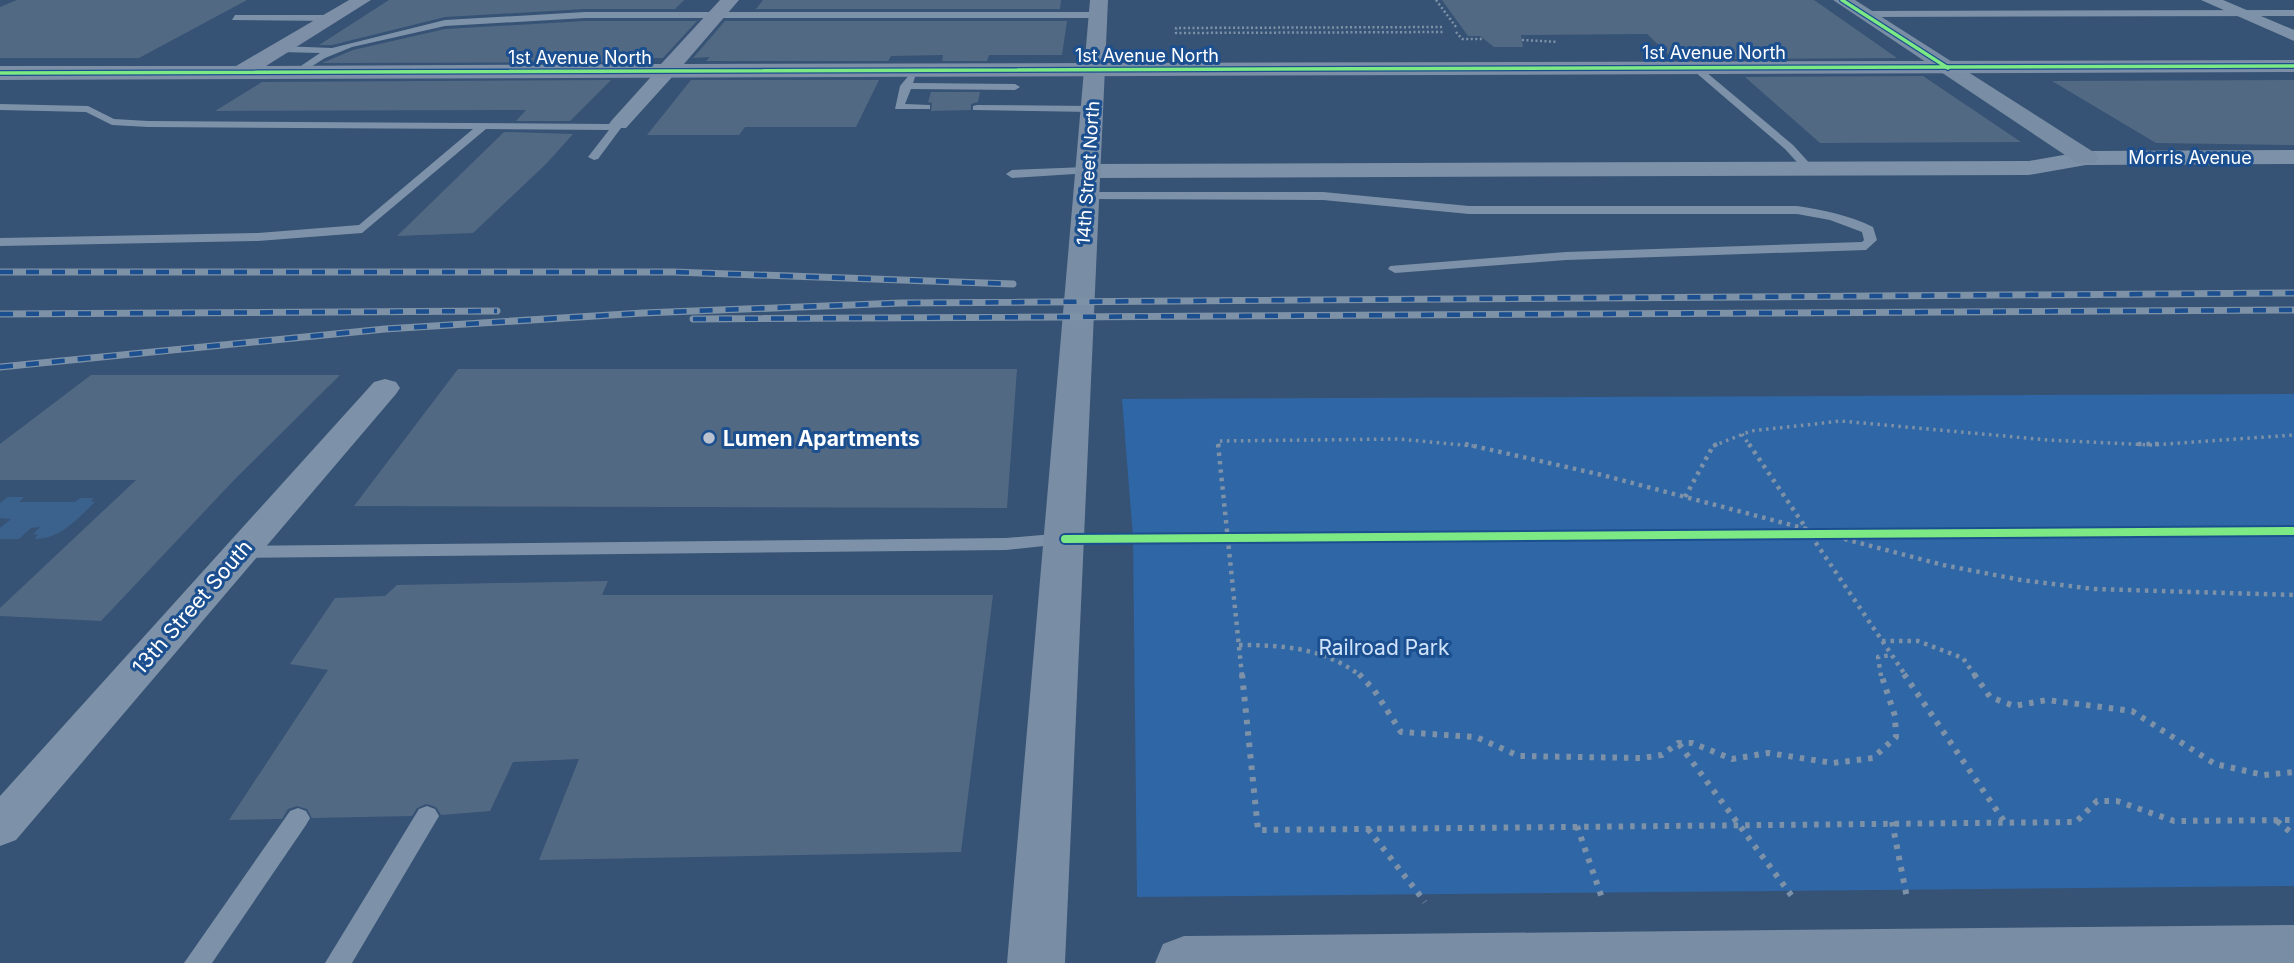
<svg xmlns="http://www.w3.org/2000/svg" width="2294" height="963" font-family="Inter,sans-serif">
	<rect width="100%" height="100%" fill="#365274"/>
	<polygon fill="#2f66a5" points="2294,394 2294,886 1137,897 1133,537 1122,399"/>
	<path fill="#3b618d" d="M8,497h16l-5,5h56l5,-4h14l-3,3 4,1c-19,18 -34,37 -61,37l4,-4 -5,-1 7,-7 -9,1 -12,11h-19v-11l11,-9 -11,-1v-15z"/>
	<g fill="#526984">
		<polygon points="17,0 247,0 139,58 0,58 0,7"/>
		<polygon points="389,0 684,0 675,9 585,9 445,17 332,45 319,45"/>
		<polygon points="763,0 1061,0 1060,9 756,9"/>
		<polygon points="1442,0 1814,0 1897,58 1725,59 1719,54 1668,54 1647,34 1521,35 1523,47 1494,47 1480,36 1468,36"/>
		<polygon points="585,21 697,21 663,58 633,58 629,62 322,63 353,50 445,29"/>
		<polygon points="725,21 1067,21 1062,55 989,55 987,61 942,61 943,55 891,56 888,61 706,61 710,57 693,58"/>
		<polygon points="1923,76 2021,142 1820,143 1745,77"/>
		<polygon points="611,80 570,121 516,121 526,110 215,111 262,82"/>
		<polygon points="691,80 879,80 856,127 745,127 739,135 647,135"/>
		<polygon points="2294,80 2294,145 2156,143 2052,81"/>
		<polygon points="931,92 980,92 978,102 971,104 971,110 931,111 932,103 928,102"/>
		<polygon points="504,132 573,134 547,163 473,233 397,236"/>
		<polygon points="458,369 1017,369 1007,508 354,506"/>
		<polygon points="91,375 340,375 235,479 101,621 0,616 0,608 136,480 0,480 0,444"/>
		<polygon points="608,581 602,595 993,595 961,852 539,860 579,759 513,762 490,811 441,815 436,807 426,804 417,808 412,816 312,818 307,809 297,806 288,809 282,819 229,820 328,670 290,664 335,598 385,596 397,585"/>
	</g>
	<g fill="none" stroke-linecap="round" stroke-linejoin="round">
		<g stroke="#7d92a8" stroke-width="2.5" stroke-dasharray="2 2.5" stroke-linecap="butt">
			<polyline points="1436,0 1456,27"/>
			<polyline points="1442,27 1176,28 1176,33 1445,32"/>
			<polyline points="1456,32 1462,39 1484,39"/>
			<polyline points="1522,40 1558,42"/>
		</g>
		<g stroke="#7d92a8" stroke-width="3.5" stroke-dasharray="2.5 4.5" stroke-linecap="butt">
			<polyline points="1742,434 1750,446"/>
			<polyline points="1219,446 1218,441 1399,439 1473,446"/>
			<polyline points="1713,446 1751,431 1841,421 2048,440 2152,445 2294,435"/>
		</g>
		<g stroke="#7d92a8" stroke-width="4.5" stroke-dasharray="3.5 5" stroke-linecap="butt">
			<polyline points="1218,444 1242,676"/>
			<polyline points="1465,444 1602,475 1943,565 2021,580 2094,589 2294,595"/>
			<polyline points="1749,444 1906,676"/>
			<polyline points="2138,444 2162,444"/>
			<polyline points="1685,497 1713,446 1717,444"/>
			<polyline points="1882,641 1918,641 1963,658 1975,676"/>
			<path d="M1239,645c45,0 85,3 122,31"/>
			<polyline points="1881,676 1878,657 1892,655"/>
		</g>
		<g stroke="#7d92a8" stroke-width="6" stroke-dasharray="4.5 7" stroke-linecap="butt">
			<polyline points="1242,674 1258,830 2076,822 2097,801 2117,801 2174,821 2294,820"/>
			<polyline points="1359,674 1374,690 1401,732 1476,737 1519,756 1642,758 1662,755 1678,743 1692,743 1732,759 1768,753 1833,763 1873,758 1896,737 1895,716 1881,674"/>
			<polyline points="1904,674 2004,821"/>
			<polyline points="1974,674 1990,697 2014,706 2047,700 2132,711 2215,764 2264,775 2294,772"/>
			<polyline points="1679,744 1794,899"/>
			<polyline points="2277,821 2294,835"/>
			<polyline points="1892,822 1907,898"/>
			<polyline points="1577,826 1603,901"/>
			<polyline points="1368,829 1425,902"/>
		</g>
		<g fill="#7d92a8" fill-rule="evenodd">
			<polygon points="2294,10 2294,16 1864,17 1860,14 1864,11"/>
			<polygon points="585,12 1098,12 1102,15 1098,18 585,18 445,26 352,47 325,58 295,77 290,74 292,72 320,53 280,52 275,49 280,46 332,48 445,20"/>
			<polygon points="235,15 332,15 336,18 332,21 232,20"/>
			<polygon points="1694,67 1700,67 1793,145 1813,167 1813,171 1805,171 1785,149 1694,71"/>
			<polygon points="910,74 915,77 913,83 1015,84 1020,87 1015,90 911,89 905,104 930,105 930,109 895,109 900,86"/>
			<polygon points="0,104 88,106 114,119 148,121 609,124 619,121 624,124 598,159 594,160 588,157 609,130 486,129 362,233 258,241 0,246 0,238 258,233 359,225 473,129 148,127 112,125 86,112 0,110"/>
			<polygon points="977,105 1092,106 1097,109 1092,112 973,110 973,106"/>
			<polygon points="1086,167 1092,171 1090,173 1012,178 1006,174 1012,170"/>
			<path d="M1085,192h238l146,14h328c26,4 52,9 76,21l4,13 -11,10 -300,10 -171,13 -7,-4 2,-3 176,-14 296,-10 2,-2 -2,-8 -32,-12 -33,-6h-328l-146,-14 -242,-1v-6z"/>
			<polygon points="1065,533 1072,535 1074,539 1072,543 1006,550 241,558 232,552 241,546 1006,538"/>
			<polygon points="427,806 435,809 439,816 352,963 325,963 419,809"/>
			<polygon points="298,808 306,811 310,818 306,825 212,963 184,963 290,811"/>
		</g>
		<g fill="#7d92a8" fill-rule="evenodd">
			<polygon points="2201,0 2223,0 2294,30 2294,41"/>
			<polygon points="666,66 675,72 673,76 626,128 612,128 609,124 612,120 659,68"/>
			<polygon points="2294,150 2294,164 2086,165 2029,175 1086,178 1075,171 1086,164 2029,161 2086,151"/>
			<polygon points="385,379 396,382 400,388 396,394 16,840 0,846 0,796 374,382"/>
		</g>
		<g fill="#798da4" fill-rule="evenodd">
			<polygon points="1090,0 1108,0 1065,963 1007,963"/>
			<polygon points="1833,0 1855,0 2095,153 2099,158 2095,163 2077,163"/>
			<polygon points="2294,925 2294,963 1155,963 1163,944 1184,936"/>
		</g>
		<polygon fill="#7d8ea7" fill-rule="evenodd" points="349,0 371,0 266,66 661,64 720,0 739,0 684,64 2294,60 2294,72 0,80 0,66 236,66"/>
		<defs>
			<g id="rail">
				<polyline points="0,272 674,272 1013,284"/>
				<polyline points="0,314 497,311"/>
				<polyline points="693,319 2294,310"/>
				<polyline points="0,367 385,329 643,313 901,303 2294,293"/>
			</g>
		</defs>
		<use href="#rail" stroke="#7e92a7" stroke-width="7"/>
		<use href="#rail" stroke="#1b4f8f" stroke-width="4.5" stroke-dasharray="13" stroke-linecap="butt"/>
		<defs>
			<g id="cycleway-far1">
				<polyline points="1842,0 1948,68"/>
				<polyline points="0,73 2294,66"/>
			</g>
			<polyline id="cycleway" points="1065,539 2294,531"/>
		</defs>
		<use href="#cycleway-far1" stroke="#1b4f8f" stroke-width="6"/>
		<use href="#cycleway" stroke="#1b4f8f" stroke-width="12"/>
		<use href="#cycleway-far1" stroke="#7ce984" stroke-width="3.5"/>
		<use href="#cycleway" stroke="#7ce984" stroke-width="8"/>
	</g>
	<circle fill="#b9c2ce" stroke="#1b4f8f" stroke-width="2.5" cx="709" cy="438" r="7"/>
	<g text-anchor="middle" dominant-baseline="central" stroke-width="6" stroke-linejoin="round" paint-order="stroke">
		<g font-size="18" fill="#fff" stroke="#1b4f8f">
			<text x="1714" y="52">1st Avenue North</text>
			<text x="1147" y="55">1st Avenue North</text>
			<text x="580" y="57">1st Avenue North</text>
			<text x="2190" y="157">Morris Avenue</text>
			<text transform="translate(1088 173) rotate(-86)">14th Street North</text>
		</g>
		<g font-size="21" font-weight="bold" fill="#fff" stroke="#1b4f8f" text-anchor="start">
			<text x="723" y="438">Lumen Apartments</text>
		</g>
		<g font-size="21" fill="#fff" stroke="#1b4f8f">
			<text transform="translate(192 607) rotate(-49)">13th Street South</text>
		</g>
		<g font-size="21" fill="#cfe3fa" stroke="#1b4f8f">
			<text x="1384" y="647">Railroad Park</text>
		</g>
	</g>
</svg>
